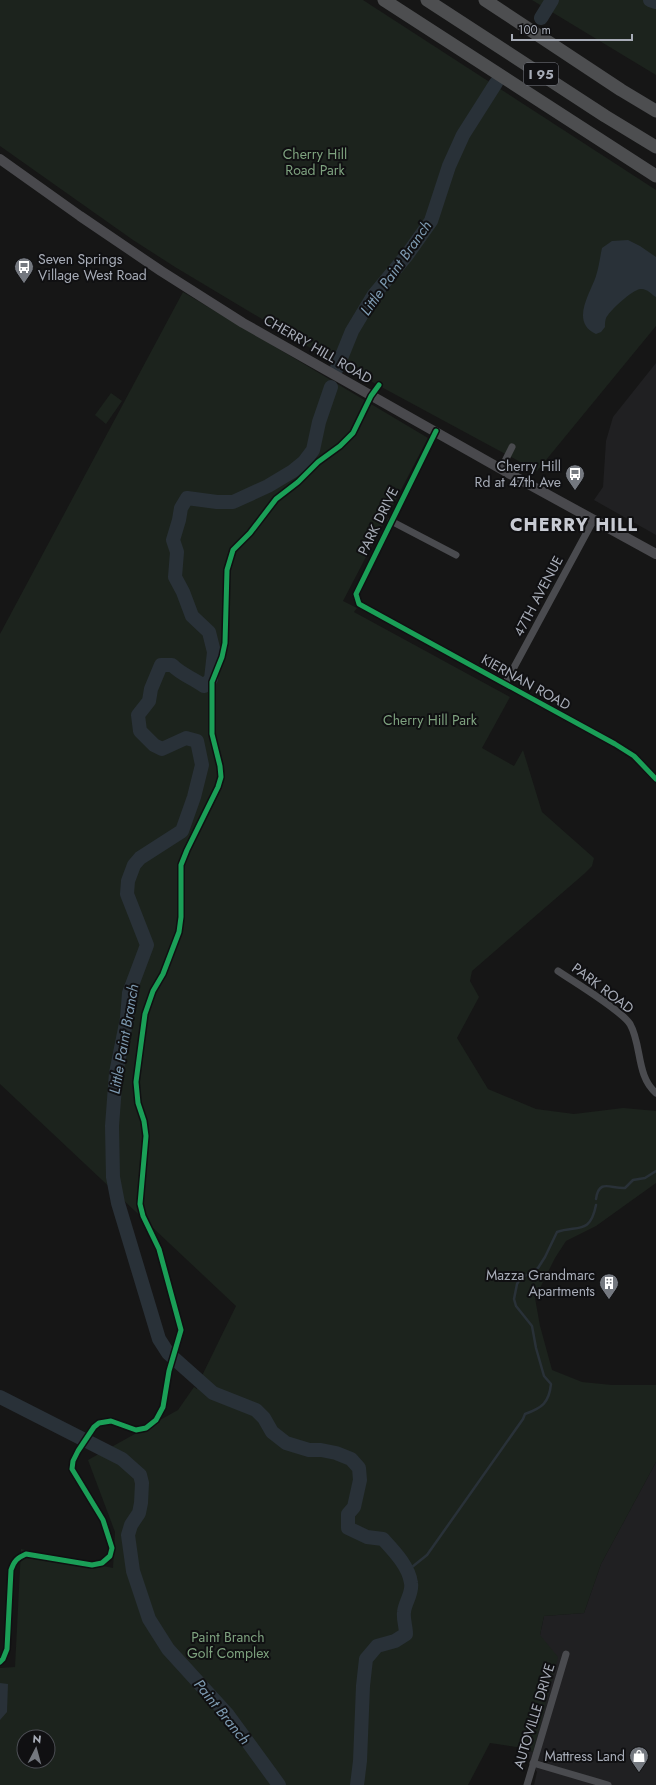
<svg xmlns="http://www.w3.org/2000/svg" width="656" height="1785" font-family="Jost,sans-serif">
	<rect width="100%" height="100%" fill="#161616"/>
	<g fill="#202022">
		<polygon points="656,363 656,535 594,500 603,487 606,441 613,417"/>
		<polygon points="656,1462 656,1785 534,1785 537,1772 523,1748 533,1752 540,1635 544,1616 584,1613 601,1564"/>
	</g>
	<g fill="#1c231d" fill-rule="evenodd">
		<polygon points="0,0 363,0 656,190 656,326 537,471 324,356 175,267 133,240 0,146"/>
		<polygon points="532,0 656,0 656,75"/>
		<path d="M183,292l245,146 -85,163 14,7 -3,4 156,85 -28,51 32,18 9,-16 19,62 52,46 -2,8 -8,8 -112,97 -2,10 9,16 -22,41 31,51 48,20 38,5 49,-6 33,3v72l-60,43 -30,15 -11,17 -20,40 5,28 12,44 30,12 30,3h44v77l-55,102 -17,49 -40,3 -4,19 18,22 -25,95 -10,-4 -33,-5 -22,42h-468v-117l15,-1 6,-118 92,19 2,-36 -27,-72 90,-50 16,-23 3,2v-3l39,-80 -236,-222v-450zM24,1737h24v24h-24z"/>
		<polygon points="111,393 122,401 106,424 95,415"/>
	</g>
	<g fill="#293138">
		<path d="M628,240l12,6 16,11v40c-5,-3 -9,-9 -16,-8 -9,2 -27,19 -32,26 -3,3 -3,8 -3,12l-4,5 -5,2c-26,-12 -6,-40 0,-58 3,-9 4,-19 6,-28l10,-7z"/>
		<polygon points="0,1683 8,1684 7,1712 0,1720"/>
	</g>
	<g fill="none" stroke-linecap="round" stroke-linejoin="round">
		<g stroke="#293138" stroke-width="2.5">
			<path d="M596,1199c3,-21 15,-10 29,-11l8,-8 12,-2 11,-7"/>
			<path d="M407,1571l20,-16 96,-136 2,-5c17,-6 24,-11 26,-30l-7,-8 -8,-28 -4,-22 -16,-20 -2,-7 3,-15 3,-5 18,-11 7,-11 12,-25c21,-7 33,3 39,-27"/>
		</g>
		<g stroke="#293138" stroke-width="14">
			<polyline points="650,0 656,2"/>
			<polyline points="541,18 552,0"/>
			<polyline points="337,368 352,331 373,296 407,255 431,221 449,166 463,135 496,83"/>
			<path d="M331,387l-12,35 -6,28 -9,12 -11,9 -25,15 -35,16h-16l-30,-4 -6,10 -2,12 -6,20 4,12 -2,25 8,15 9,24 17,16 5,20 -3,27 -7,7c-11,-8 -22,-11 -32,-21h-11l-10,24 -2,12 -11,14 2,16 14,14 8,4 24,-11 11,3 5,24 -8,32 -12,34 -42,27 -6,7 -6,16 -1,13 20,51 -18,48 -2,25 -11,55 -4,53 1,51 5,26 41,136 9,14 45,40 43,17 8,8 8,14 14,11 23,7h12l15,3 15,6 8,9 1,12 -6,27 -6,7v14l19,9 16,2c10,11 26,27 28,44 2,10 -6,19 -7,29 -1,7 2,15 2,22l-11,7 -18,5 -11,13 -3,27 -3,75 -3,24"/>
			<polyline points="0,1397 122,1459 140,1475 142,1483 141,1503 139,1513 131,1525 128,1535 133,1571 149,1619 168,1649 228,1715 279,1785"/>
		</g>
		<g stroke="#4a4b4f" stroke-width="7">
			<polyline points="436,431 356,594 359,604 615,744 634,756 656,779"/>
			<polyline points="501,469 512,447"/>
			<polyline points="391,521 456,555"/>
			<polyline points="505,684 593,521"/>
			<path d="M558,971c16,11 63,39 72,53 12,21 6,52 26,69"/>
			<polyline points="533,1763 608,1785"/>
			<polyline points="527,1785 566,1654"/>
		</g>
		<polyline stroke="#49494d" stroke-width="10" points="0,159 80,216 161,271 243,323 501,469 656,554"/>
		<g stroke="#4d4e50" stroke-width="13">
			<polyline points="384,0 656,176"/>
			<polyline points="427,0 605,116 656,147"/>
			<polyline points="485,0 621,90 656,111"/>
		</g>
		<defs>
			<g id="cycleway">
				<polyline points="436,431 356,594 359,604 615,744 634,756 656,779"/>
				<path d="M0,1662l3,-3 4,-10 4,-79c3,-9 6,-12 15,-16l66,11 10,-2 8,-7 2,-8 -9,-28 -31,-51 1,-8 5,-10 16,-24 5,-4 12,-2 25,9 10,-2 10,-8 7,-13 6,-36 12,-41 -22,-81 -16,-33 -3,-12 6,-68 -2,-15 -6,-18 -2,-21 9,-68 8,-23 10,-17 16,-42 2,-15v-52l6,-15 31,-63 3,-10 -1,-11 -8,-32v-52l10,-25 3,-14 2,-73 6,-20 17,-17 26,-34 22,-17 20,-20 22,-16 13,-13 18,-37 8,-11"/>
			</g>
		</defs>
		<use href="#cycleway" stroke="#101012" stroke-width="8"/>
		<use href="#cycleway" stroke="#1a9f57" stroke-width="5"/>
	</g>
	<defs>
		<symbol id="bus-pin" viewBox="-11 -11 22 30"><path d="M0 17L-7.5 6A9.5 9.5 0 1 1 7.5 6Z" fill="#74787f" stroke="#101012"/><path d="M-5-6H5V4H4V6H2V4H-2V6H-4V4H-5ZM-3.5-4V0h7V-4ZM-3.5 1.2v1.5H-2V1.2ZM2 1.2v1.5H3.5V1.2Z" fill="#fff"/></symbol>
		<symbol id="building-pin" viewBox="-11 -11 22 30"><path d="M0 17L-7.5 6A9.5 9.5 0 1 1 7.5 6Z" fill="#74787f" stroke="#101012"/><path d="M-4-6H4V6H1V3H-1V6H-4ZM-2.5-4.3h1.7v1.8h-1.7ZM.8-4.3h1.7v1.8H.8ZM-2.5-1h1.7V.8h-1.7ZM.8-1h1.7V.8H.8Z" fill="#fff"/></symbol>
		<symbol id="shop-pin" viewBox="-11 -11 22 30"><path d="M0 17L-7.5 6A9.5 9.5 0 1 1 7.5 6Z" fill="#74787f" stroke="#101012"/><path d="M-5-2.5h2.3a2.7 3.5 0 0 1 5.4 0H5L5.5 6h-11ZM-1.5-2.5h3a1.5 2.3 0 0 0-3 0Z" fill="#fff"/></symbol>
	</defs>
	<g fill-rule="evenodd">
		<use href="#bus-pin" x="13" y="256" width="22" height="30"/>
		<use href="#bus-pin" x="564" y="463" width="22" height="30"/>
		<use href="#building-pin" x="598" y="1272" width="22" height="30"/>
		<use href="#shop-pin" x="628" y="1745" width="22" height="30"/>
	</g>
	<g text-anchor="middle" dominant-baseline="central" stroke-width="4" stroke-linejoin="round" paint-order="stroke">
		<rect fill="#101012" stroke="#7a7d86" stroke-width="1" x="524" y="63" width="34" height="22" rx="3"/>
		<g font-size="13" font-weight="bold" fill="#a7acb7">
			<text x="541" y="74">I 95</text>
		</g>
		<g font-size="14" fill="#7ea27f" stroke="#101012">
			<text x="315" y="154">Cherry Hill<tspan x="315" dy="16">Road Park</tspan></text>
			<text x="430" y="720">Cherry Hill Park</text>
			<text x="228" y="1637">Paint Branch<tspan x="228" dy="16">Golf Complex</tspan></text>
		</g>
		<g font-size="14" fill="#a7acb7" stroke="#101012" text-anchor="end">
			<text x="38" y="259" text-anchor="start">Seven Springs<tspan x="38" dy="16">Village West Road</tspan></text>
			<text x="561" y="466">Cherry Hill<tspan x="561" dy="16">Rd at 47th Ave</tspan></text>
			<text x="595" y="1275">Mazza Grandmarc<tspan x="595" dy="16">Apartments</tspan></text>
			<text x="625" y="1756">Mattress Land</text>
		</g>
		<g font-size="14" fill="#a7acb7" stroke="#101012">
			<text transform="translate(318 349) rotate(30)">CHERRY HILL ROAD</text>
			<text transform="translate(378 521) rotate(-64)">PARK DRIVE</text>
			<text transform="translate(538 596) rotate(-62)">47TH AVENUE</text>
			<text transform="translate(526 682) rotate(29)">KIERNAN ROAD</text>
			<text transform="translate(603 988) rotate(37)">PARK ROAD</text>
			<text transform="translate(534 1716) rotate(-73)">AUTOVILLE DRIVE</text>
		</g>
		<g font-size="15" font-style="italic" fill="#7e9bb2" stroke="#101012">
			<text transform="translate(396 268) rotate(-55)">Little Paint Branch</text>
			<text transform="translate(124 1039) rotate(-80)">Little Paint Branch</text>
			<text transform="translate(222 1712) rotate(51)">Paint Branch</text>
		</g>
		<g font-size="18" font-weight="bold" letter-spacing="1" fill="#c8cbd3" stroke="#101012">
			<text x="574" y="525">CHERRY HILL</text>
		</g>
	</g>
	<g transform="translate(36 1749) rotate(6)"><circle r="19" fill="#101012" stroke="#4c4e54"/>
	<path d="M0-3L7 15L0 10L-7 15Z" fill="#74787f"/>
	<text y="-6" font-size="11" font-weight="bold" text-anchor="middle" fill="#a7acb7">N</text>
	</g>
	<path d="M512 34v6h120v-6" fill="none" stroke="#a7acb7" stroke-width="2"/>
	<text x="518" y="34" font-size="12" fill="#a7acb7" stroke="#101012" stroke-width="3" paint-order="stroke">100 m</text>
</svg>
